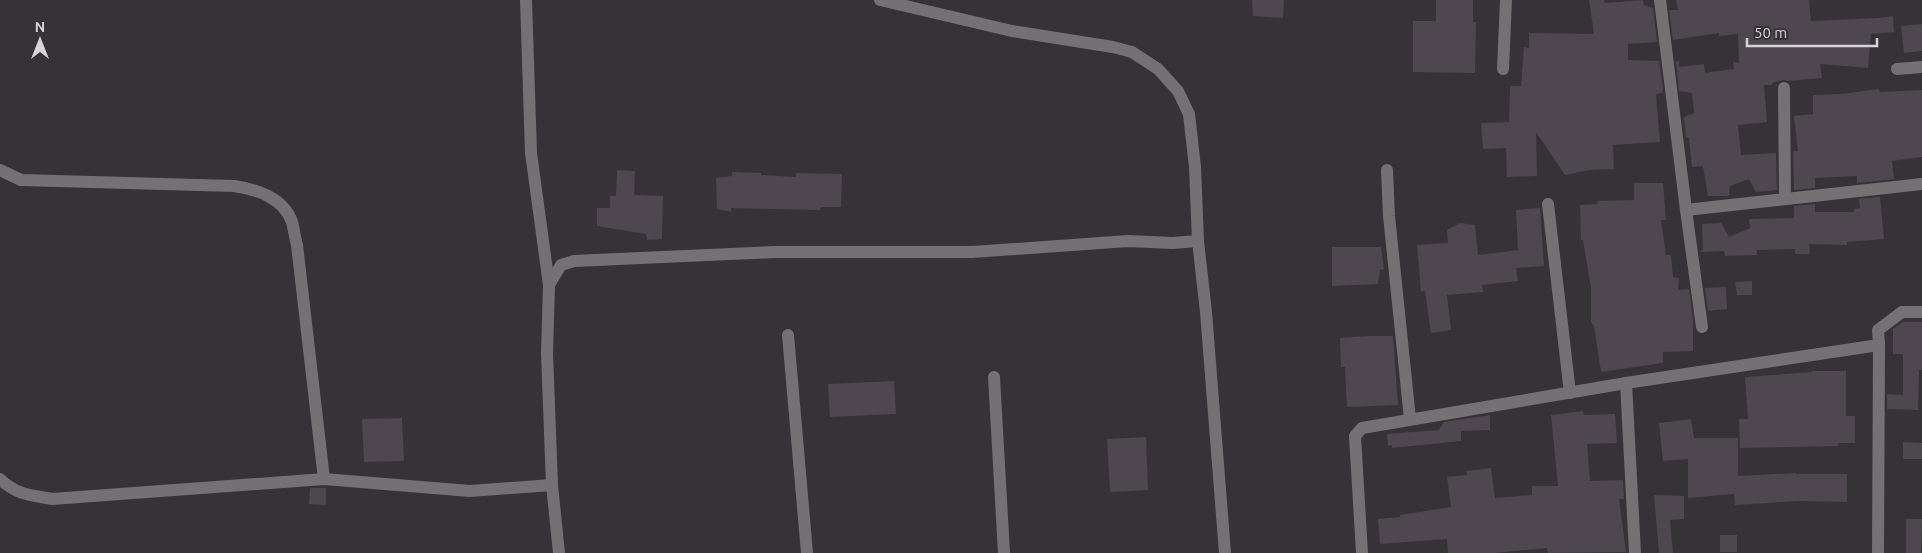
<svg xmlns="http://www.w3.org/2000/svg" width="1922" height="553" font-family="Ubuntu,sans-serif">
	<rect width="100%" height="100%" fill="#373138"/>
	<g fill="#4e474f">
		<polygon points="1252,0 1284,0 1283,18 1253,16"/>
		<polygon points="1436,0 1473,0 1473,22 1476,22 1475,73 1413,72 1413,21 1436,21"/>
		<polygon points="1589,0 1604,0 1605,3 1643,0 1644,5 1653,8 1657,42 1628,44 1628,60 1659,61 1663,88 1662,93 1656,94 1660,142 1613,145 1614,169 1589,170 1565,175 1536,132 1537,176 1507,177 1506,148 1483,149 1481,123 1509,122 1510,86 1521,86 1524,47 1529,48 1529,33 1594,34"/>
		<polygon points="1676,0 1809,0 1811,21 1879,18 1893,16 1894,32 1871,34 1868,68 1820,64 1822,78 1788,81 1783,80 1772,83 1772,85 1764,85 1767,122 1738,125 1741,155 1776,153 1777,190 1756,192 1749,179 1730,186 1729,196 1708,196 1703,166 1692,167 1689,138 1686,138 1684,117 1694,113 1692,93 1679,91 1676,61 1679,61 1679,67 1704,64 1705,73 1734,69 1733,62 1739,63 1738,34 1719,36 1719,33 1673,40 1669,10 1678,10"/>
		<polygon points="1922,24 1922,51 1904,53 1901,26"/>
		<polygon points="1879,89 1880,92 1922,90 1922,157 1892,161 1894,179 1857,183 1857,176 1815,178 1815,188 1794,190 1793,151 1798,151 1794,116 1813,114 1813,95 1841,94"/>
		<polygon points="617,170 635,171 634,195 663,196 662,239 647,240 646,234 597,226 597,208 610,208 610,196 616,196"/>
		<polygon points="732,172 761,173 761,175 796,177 796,173 842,174 841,207 821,207 820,210 731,208 731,212 717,209 716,178 732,176"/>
		<polygon points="1634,183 1663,183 1666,220 1661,220 1666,255 1671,255 1673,277 1679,278 1678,290 1689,289 1693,320 1693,351 1663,352 1663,363 1601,372 1594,326 1591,322 1591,287 1583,240 1581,240 1580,205 1597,204 1598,201 1634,200"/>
		<polygon points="1880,197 1884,239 1847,242 1847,245 1809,244 1810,254 1795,254 1795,249 1757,250 1757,255 1725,256 1724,251 1700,252 1703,249 1702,224 1721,223 1729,237 1750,228 1749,219 1794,218 1794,206 1815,204 1815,212 1854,212 1854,209 1860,208 1859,199"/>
		<polygon points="1540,208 1544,266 1516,268 1518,281 1482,285 1483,292 1447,295 1451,330 1431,333 1425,291 1421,292 1417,245 1448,243 1447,230 1460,223 1475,225 1478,255 1518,250 1516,210"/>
		<polygon points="1332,247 1381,247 1384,269 1380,270 1378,284 1332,286"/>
		<polygon points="1752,281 1752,295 1737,295 1735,282"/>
		<polygon points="1726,287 1727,309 1708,311 1705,288"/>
		<polygon points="1903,322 1922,322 1922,370 1919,370 1918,410 1887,409 1887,394 1903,395 1903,354 1893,354 1893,329"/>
		<polygon points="1367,336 1393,336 1398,405 1347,407 1345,367 1341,367 1340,338"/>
		<polygon points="1812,371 1846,371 1846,416 1855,416 1855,443 1838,443 1838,446 1740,448 1739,419 1748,419 1745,377 1812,372"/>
		<polygon points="894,381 896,414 830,417 828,384"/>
		<polygon points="1583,411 1584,415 1615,414 1617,443 1587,444 1590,481 1623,480 1624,499 1619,499 1626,552 1548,553 1547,548 1494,553 1448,553 1447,539 1380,544 1378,519 1400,517 1400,515 1451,507 1447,477 1467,475 1466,471 1491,468 1495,498 1532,495 1532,486 1558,486 1551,415"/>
		<polygon points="1490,415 1490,430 1461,431 1461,441 1392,448 1392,445 1388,446 1387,434 1439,430 1444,422"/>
		<polygon points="402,418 404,461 364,462 362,419"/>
		<polygon points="1691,419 1694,438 1738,438 1738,476 1796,473 1796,474 1847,474 1847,502 1800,501 1735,505 1734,494 1688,498 1688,459 1663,461 1659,423"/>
		<polygon points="1146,437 1148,490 1110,492 1107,439"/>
		<polygon points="1903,442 1922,443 1922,459 1903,459"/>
		<polygon points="310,488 326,488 326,505 309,504"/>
		<polygon points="1654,495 1684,496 1684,519 1670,520 1673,553 1659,553"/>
		<polygon points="1906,519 1922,519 1921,553 1906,553"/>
		<rect x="1720" y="535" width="17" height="17"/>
	</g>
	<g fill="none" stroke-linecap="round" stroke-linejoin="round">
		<g stroke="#747074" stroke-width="12">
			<polyline points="526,0 531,153 549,285 547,353 552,485 559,553"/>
			<polyline points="880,0 1012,31 1113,47 1132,52 1158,69 1178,91 1189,114 1195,167 1198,241 1206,312 1225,553"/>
			<polyline points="1660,0 1686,210 1702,327"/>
			<polyline points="1503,69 1506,0"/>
			<polyline points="1897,69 1922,67"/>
			<polyline points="1784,88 1785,199"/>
			<path d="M0,170l21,10 213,6c22,3 50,12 58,36 2,7 3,16 5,23l27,234"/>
			<polyline points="1387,170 1389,216 1410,419"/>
			<polyline points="1548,204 1570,393"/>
			<polyline points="1686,210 1922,184"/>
			<polyline points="549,285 561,265 574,261 776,252 972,252 1128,241 1172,243 1198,241"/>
			<polyline points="788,335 807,553"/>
			<polyline points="994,377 1004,553"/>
			<polyline points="1626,383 1635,553"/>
			<path d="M0,479c17,16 30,16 52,20l272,-20 146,12 82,-6"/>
			<polyline points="1362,553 1355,436 1362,428 1626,383 1879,345 1878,330 1902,312 1922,312"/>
			<polyline points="1878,553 1879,345"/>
		</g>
	</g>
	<g transform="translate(40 40)" stroke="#373138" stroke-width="4" paint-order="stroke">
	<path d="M0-4L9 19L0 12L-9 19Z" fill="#d7d3d7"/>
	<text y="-8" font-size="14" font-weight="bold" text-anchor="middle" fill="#d7d3d7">N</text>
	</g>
	<path d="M1747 38v8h130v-8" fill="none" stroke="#d7d3d7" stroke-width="2.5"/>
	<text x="1754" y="38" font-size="15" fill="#d7d3d7" stroke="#373138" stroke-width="4" paint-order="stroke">50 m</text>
</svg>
